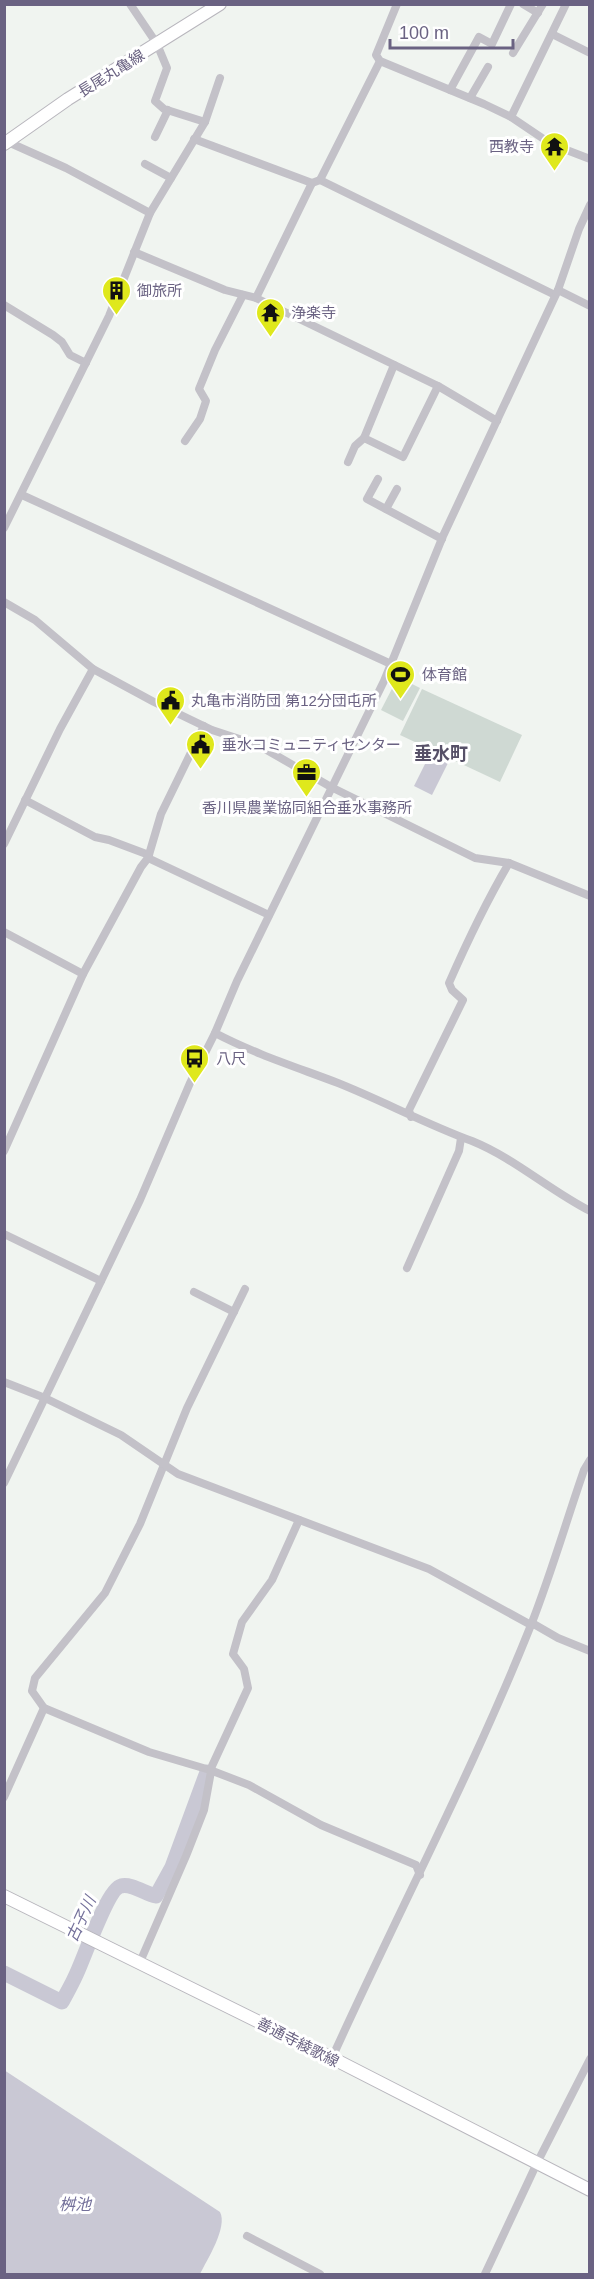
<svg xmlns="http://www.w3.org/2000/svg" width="594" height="2279" font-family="Helvetica,'Noto Sans JP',sans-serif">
	<rect width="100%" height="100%" fill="#f0f4f0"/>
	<g fill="#cfd9d3">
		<polygon points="398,677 420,688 403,721 381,710"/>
		<polygon points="422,689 522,735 500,782 400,735"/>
	</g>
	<g fill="#c9c8d4">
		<polygon points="430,754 448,763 432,795 414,786"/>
		<path d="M4,2070l216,142c8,15 -13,48 -20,62h-195z"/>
	</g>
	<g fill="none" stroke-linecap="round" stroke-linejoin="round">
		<path stroke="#c9c8d4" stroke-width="15" d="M4,1973l58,29c4,-8 9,-16 13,-25 8,-15 32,-88 46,-91 10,-3 25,8 35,10l16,-29 35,-95"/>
		<defs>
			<g id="primary">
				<polyline points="4,144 68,99 220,4"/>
				<polyline points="4,1896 332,2058 590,2190"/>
			</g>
		</defs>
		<use href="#primary" stroke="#b8b6bd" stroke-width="14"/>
		<g stroke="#c3c1c8" stroke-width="8">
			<polyline points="130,4 157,44 167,68 155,101 164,109 205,122"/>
			<polyline points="397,4 376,55 380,61 484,104 511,117 551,144 590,159"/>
			<polyline points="523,4 538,13"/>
			<polyline points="552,34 590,53"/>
			<polyline points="513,53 543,4"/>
			<polyline points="450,90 479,37 492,44 511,4"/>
			<polyline points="470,98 488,67"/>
			<polyline points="511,117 566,4"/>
			<polyline points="155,137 168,110"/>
			<polyline points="194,139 312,183"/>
			<polyline points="8,142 66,168 150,213"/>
			<polyline points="145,164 171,178"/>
			<polyline points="320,180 555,295"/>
			<polyline points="134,252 225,290 256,298 438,386 497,421"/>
			<polyline points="558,290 590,306"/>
			<polyline points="256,298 312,183 320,180 380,61"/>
			<polyline points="4,305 53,335 62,342 70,355 86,363"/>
			<polyline points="364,438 394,365"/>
			<polyline points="185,441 200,419 206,401 199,389 215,350 243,295"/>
			<polyline points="348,462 355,446 364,438 403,457 438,386"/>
			<polyline points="378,479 367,499 442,539"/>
			<polyline points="22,495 391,664"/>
			<polyline points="386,509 397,489"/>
			<polyline points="4,528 109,316 150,213 205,122 220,78"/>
			<polyline points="4,602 35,620 93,669 154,702 212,730 258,745 331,787 475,858 509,863 590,896"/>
			<polyline points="25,800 95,837 109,840 149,855"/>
			<polyline points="4,844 60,729 93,669"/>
			<polyline points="148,858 269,915"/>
			<polyline points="4,932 83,974"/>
			<path d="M215,1033c40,21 81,34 123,50 45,18 88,41 134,58 42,17 77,49 118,70"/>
			<path d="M411,1117l-2,-7 54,-110 -11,-10 -3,-7c18,-41 37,-81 60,-120"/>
			<polyline points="4,1151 83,974 141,867 148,858 161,814 204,726"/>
			<polyline points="4,1234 101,1281"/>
			<polyline points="407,1268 459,1151 461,1138"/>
			<polyline points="245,1289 187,1408 140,1524 105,1593 35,1678 32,1691 44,1708 149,1752 210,1770 249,1785 321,1825 416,1865 420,1875"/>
			<polyline points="194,1292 234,1312"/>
			<polyline points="4,1382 45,1398 121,1435 178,1474 429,1569 531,1625"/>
			<polyline points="4,1483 140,1200 190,1083 215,1033 237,981 384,681 443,536 558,290 579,229 590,205"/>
			<polyline points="532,1623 558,1638 590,1651"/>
			<polyline points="4,1797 44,1708"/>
			<polyline points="140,1962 186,1856 204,1810 212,1766 248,1688 244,1669 233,1654 242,1622 272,1580 299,1520"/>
			<path d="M328,2061l4,-3c65,-144 140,-285 199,-433 20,-51 35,-103 53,-155l6,-10"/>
			<polyline points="247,2236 320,2274"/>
			<polyline points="485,2274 537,2163 590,2059"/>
		</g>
		<use href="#primary" stroke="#fff" stroke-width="12"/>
	</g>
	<defs>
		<symbol id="temple-pin" viewBox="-11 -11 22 30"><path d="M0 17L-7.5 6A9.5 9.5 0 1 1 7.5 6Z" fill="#dfe81c" stroke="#fff"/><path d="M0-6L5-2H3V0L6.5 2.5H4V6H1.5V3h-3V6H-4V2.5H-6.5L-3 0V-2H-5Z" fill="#111"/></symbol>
		<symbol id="building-pin" viewBox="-11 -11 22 30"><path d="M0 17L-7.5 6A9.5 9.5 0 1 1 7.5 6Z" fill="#dfe81c" stroke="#fff"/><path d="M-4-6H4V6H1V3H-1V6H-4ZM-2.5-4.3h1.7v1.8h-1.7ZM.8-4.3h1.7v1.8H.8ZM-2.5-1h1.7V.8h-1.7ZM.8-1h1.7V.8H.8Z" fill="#111"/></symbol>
		<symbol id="stadium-pin" viewBox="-11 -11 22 30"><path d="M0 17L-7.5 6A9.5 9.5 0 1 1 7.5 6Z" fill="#dfe81c" stroke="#fff"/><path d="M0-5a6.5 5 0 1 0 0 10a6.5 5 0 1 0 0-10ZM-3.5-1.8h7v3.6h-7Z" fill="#111"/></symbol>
		<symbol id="civic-pin" viewBox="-11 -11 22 30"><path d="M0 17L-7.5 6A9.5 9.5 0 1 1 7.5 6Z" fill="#dfe81c" stroke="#fff"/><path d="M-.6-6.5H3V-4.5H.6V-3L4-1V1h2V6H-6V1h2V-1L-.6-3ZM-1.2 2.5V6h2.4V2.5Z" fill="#111"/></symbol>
		<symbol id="office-pin" viewBox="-11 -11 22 30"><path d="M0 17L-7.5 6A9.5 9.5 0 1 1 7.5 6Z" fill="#dfe81c" stroke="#fff"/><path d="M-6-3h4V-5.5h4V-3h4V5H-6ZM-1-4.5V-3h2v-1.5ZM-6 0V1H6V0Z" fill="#111"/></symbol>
		<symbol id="bus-pin" viewBox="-11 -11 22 30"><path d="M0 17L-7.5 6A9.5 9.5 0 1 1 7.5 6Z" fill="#dfe81c" stroke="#fff"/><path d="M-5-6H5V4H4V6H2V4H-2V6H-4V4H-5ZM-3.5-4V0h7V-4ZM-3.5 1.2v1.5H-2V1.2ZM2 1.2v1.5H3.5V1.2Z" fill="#111"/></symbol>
	</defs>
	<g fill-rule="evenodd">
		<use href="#temple-pin" x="538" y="130" width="33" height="45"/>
		<use href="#building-pin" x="100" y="274" width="33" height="45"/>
		<use href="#temple-pin" x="254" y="296" width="33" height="45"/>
		<use href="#stadium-pin" x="384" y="658" width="33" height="45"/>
		<use href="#civic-pin" x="154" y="684" width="33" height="45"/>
		<use href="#civic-pin" x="184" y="728" width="33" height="45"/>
		<use href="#office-pin" x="290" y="756" width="33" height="45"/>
		<use href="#bus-pin" x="178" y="1042" width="33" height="45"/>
	</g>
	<g text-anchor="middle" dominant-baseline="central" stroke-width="6" stroke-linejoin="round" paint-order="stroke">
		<g font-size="15" fill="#6a6282" stroke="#fff">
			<text transform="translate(111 73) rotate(-32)">長尾丸亀線</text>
			<text transform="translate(298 2042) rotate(27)">善通寺綾歌線</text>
		</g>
		<g font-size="15" fill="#6a6282" stroke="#fff" text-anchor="start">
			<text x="534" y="146" text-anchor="end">西教寺</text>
			<text x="137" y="290">御旅所</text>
			<text x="291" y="312">浄楽寺</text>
			<text x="422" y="674">体育館</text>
			<text x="191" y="700">丸亀市消防団 第12分団屯所</text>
			<text x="222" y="744">垂水コミュニティセンター</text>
			<text x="307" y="807" text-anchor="middle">香川県農業協同組合垂水事務所</text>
			<text x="216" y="1058">八尺</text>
		</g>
		<g font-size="16" font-style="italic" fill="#74719b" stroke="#fff">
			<text transform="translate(81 1919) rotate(-65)">古子川</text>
			<text x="75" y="2204">桝池</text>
		</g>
		<g font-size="18" font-weight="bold" fill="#565067" stroke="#fff">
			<text x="441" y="754">垂水町</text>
		</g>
	</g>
	<rect width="594" height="2279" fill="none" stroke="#6a6282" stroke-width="12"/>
	<path d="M390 39v9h123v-9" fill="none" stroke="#6a6282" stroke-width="3"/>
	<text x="399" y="39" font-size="18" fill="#6a6282" stroke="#ffffff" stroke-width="4.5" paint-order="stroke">100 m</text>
</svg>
